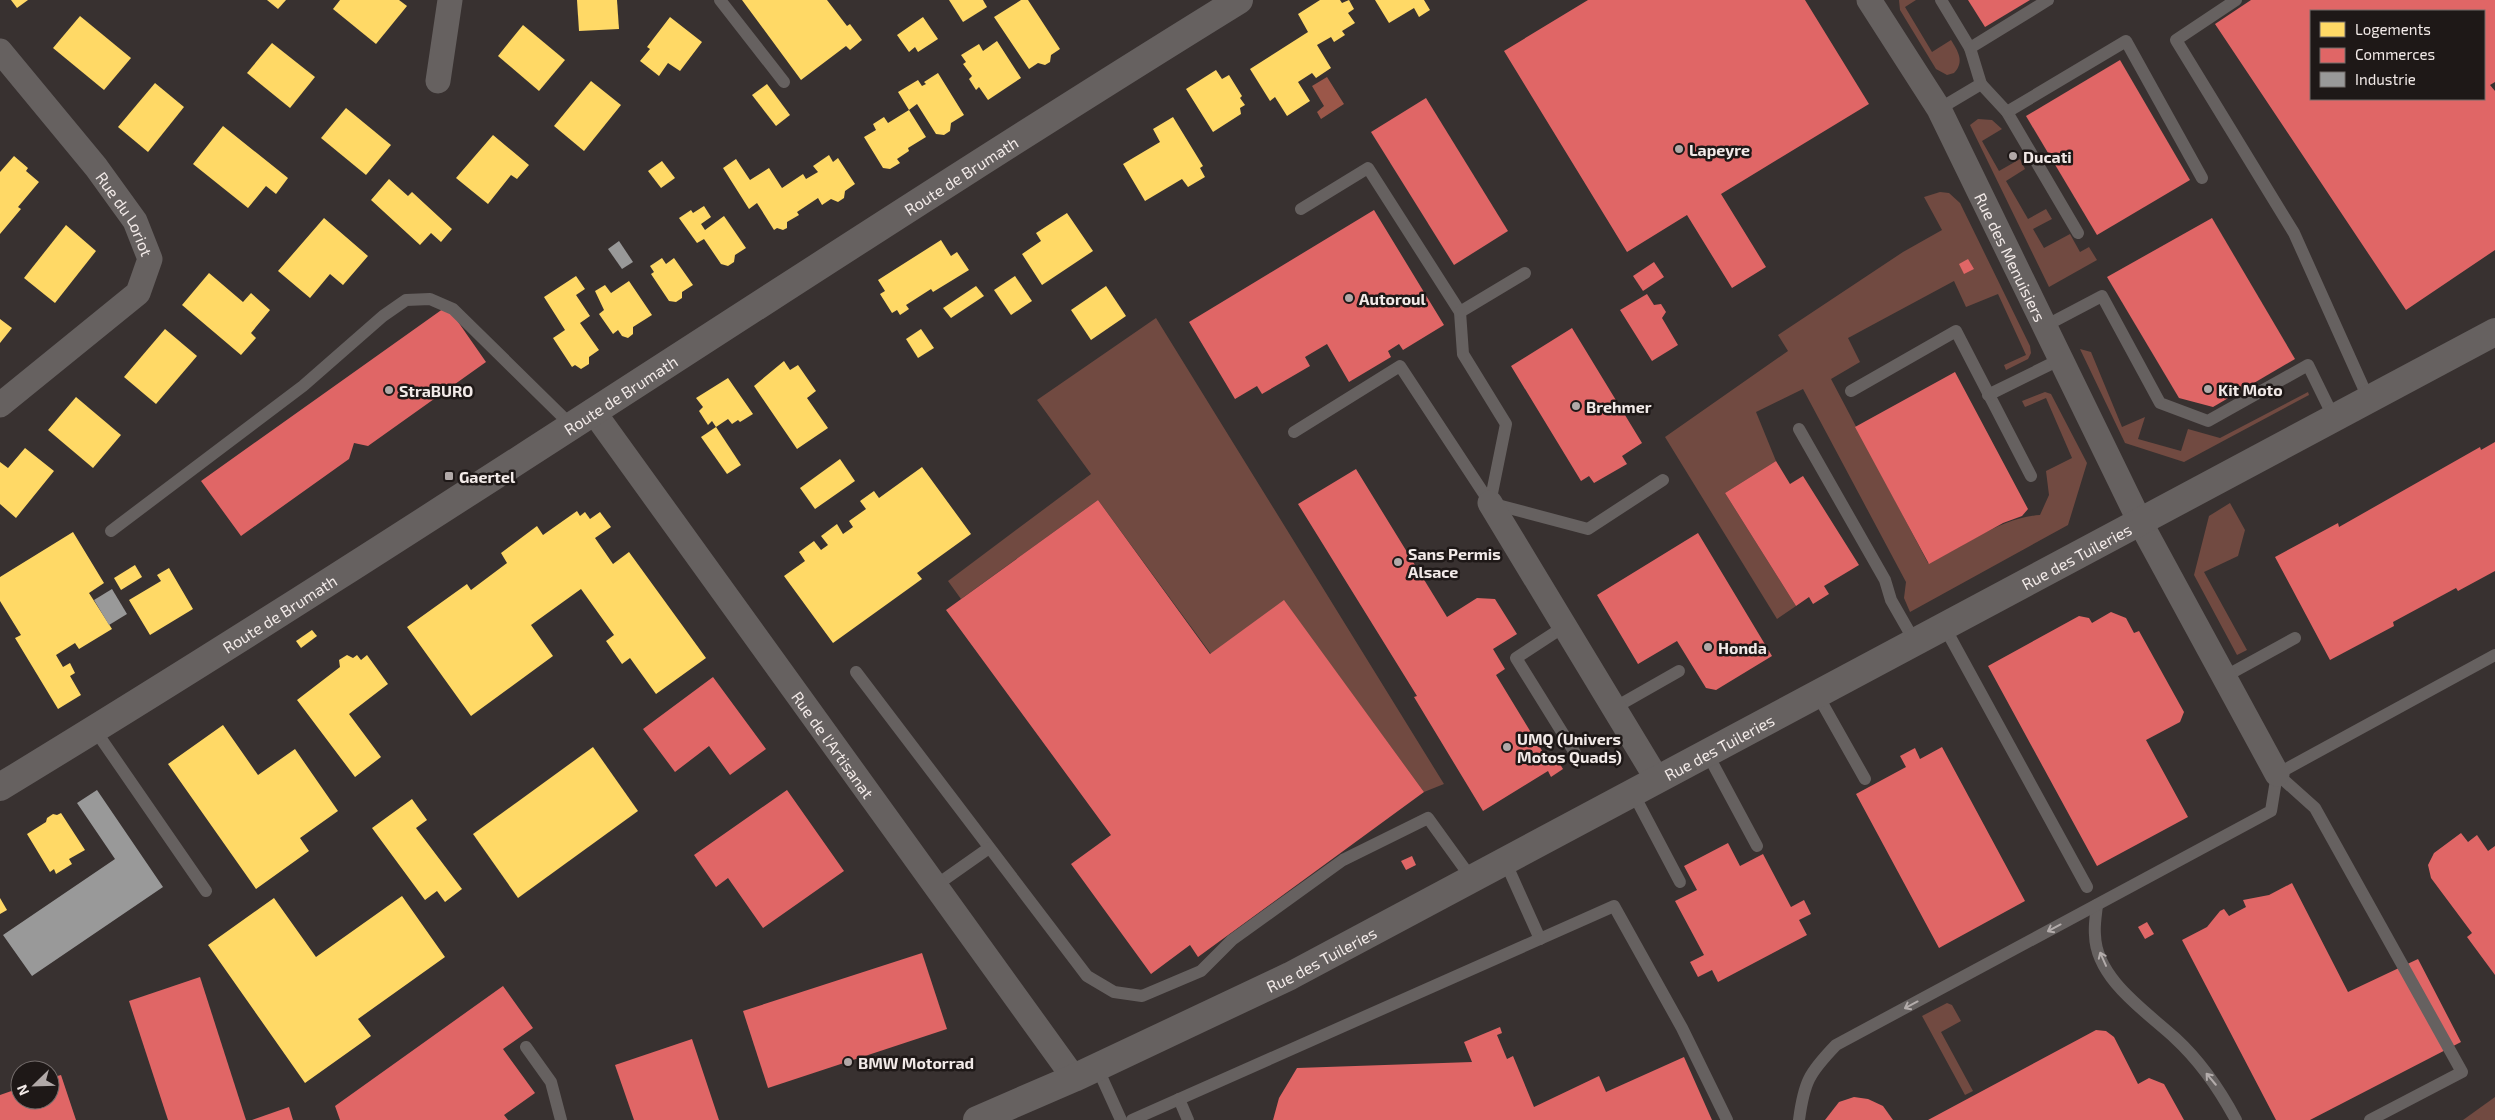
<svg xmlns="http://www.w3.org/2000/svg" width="2495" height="1120" font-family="'Exo 2',sans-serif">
	<rect width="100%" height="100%" fill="#383130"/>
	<g fill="#714a41">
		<path d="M1899,0h17l-11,7 27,45 19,-12c7,11 14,22 3,33l-7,2 -11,-6 -36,-59z"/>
		<polygon points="1978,119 1992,120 2002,129 1982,141 1999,171 2020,159 2025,169 2006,181 2028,219 2046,209 2052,219 2033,229 2044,248 2070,234 2080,252 2089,247 2097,260 2049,287 1970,125"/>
		<path d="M1940,192l9,1 11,10 70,143 1,7 -3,6 -22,11 -2,-5 22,-10 -28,-61 -32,13 -12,-26 -106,57 12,24 -29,17 97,184c38,-16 70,-45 112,-48l9,-20 -3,-24 26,-13 -26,-60 -21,9 -3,-6 23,-9 6,2 36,69 -19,62 -158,87 -6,-14 2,-16 -103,-193 -47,23 20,49 -51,32 71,113 -19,13 -112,-182 123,-86 -10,-16 125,-83 39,-22 -18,-33z"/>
		<polygon points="1156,318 1444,784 1424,792 1284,601 1211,654 1098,500 961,599 948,581 1091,474 1037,400"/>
		<polygon points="2080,349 2091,352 2122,427 2145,417 2138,439 2181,451 2188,429 2220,438 2308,392 2309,395 2184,462 2125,443"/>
		<polygon points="2230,503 2245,530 2238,556 2204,572 2247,650 2237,655 2194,575 2209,516"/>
		<polygon points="1947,1003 1952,1005 1961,1021 1941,1032 1973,1091 1965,1095 1922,1016"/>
		<polygon points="2495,1097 2495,1120 2463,1120"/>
	</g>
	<polygon fill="#9b5749" points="1327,77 1344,104 1321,119 1317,112 1324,106 1312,86"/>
	<g fill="#ffd966">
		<polygon points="11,0 28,0 17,8"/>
		<polygon points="267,0 286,0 278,9"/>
		<polygon points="340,0 399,0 407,6 376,44 333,9"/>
		<polygon points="577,0 617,0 619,29 579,31"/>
		<polygon points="742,0 827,0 847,26 850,24 862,40 850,50 846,46 801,80"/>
		<polygon points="949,0 983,0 987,7 963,22"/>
		<polygon points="1021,0 1028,0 1060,49 1051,55 1050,62 1045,65 1038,63 1029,69 994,17"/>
		<polygon points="1320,0 1340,0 1342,3 1349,0 1354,9 1348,13 1355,23 1342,31 1345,35 1334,42 1331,37 1317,45 1331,68 1316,78 1312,73 1298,82 1310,101 1287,116 1275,97 1270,101 1250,69 1308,32 1298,14"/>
		<polygon points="1375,0 1424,0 1430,10 1419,17 1414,8 1389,23"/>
		<polygon points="80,16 131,58 104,90 53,48"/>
		<polygon points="670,17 702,42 680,71 668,63 659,76 640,61 650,49 647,47"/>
		<polygon points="923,17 938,39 918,52 915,47 909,52 897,35"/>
		<polygon points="523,25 565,60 539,91 498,56"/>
		<polygon points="997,41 1021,78 988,100 979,87 976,90 969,79 972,76 963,64 966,62 961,55 979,44 983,51"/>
		<polygon points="272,43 315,77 290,108 247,73"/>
		<polygon points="1216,70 1222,79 1229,75 1242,96 1240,98 1245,105 1240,108 1241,114 1213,132 1186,89"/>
		<polygon points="938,73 964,115 951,123 950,131 944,135 936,134 917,104 909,110 898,92 918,80 922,86 926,84 924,82"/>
		<polygon points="591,81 621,105 584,151 554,126"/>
		<polygon points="155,83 184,107 148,152 118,127"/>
		<polygon points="767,84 790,115 776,126 752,95"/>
		<polygon points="346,108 391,145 366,175 321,138"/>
		<polygon points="909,110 926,137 908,148 909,151 897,159 900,163 890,169 883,168 864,137 876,130 873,124 884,117 888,123"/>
		<polygon points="1173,117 1203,166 1200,168 1205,177 1188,187 1182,179 1145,201 1123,164 1160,142 1153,129"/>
		<polygon points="223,126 288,178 276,194 266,186 248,208 193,164"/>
		<polygon points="493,135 529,165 517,179 511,175 488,204 456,178"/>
		<polygon points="829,155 833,162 838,158 855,184 845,191 844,198 838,202 831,199 822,205 818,198 797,212 799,215 787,222 787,228 783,230 777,228 774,230 757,203 749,209 723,168 736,159 750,180 769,168 782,188 803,174 806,179 818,172 813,166"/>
		<polygon points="14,156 28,168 26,171 39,182 18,207 21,209 0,234 0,172"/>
		<polygon points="662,161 675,178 661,188 648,171"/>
		<polygon points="389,179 408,196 412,192 452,229 441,242 431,233 420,245 371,200"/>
		<polygon points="704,206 711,217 701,224 705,230 724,216 746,248 735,255 734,262 728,266 721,264 704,239 697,243 679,218 691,210 693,213"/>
		<polygon points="1067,213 1093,251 1042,285 1022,254 1041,241 1036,233"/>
		<polygon points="324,218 368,256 343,285 330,274 310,298 278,271"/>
		<polygon points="66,225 96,251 55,303 24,278"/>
		<polygon points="941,240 951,256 957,252 969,270 933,292 931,289 906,305 909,309 900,315 897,310 892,313 880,294 885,291 878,280"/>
		<polygon points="662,258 666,264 674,258 693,285 682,292 682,298 676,302 669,301 651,274 654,272 650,266"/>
		<polygon points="209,273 243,302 251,293 270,310 251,333 256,338 241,355 182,305"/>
		<polygon points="576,276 585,289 576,295 590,316 580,323 599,350 589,357 589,364 581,369 575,365 572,367 553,338 565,330 544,297"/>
		<polygon points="1015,276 1032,301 1011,315 994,290"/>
		<polygon points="629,281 652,315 633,327 633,334 628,338 622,336 618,330 613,334 599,314 604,310 595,291 605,285 611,293"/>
		<polygon points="976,286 984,296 951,318 943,308"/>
		<polygon points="1106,286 1126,316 1091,340 1071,310"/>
		<polygon points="0,319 12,328 0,343"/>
		<polygon points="165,329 197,356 156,404 124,377"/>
		<polygon points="921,329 934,348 918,358 906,339"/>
		<polygon points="784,361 790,370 798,365 816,391 807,398 828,428 797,449 754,386"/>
		<polygon points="728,378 753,414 740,422 738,420 732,424 728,419 716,427 712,421 708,425 699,411 703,407 696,398"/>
		<polygon points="76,397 121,435 93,468 48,430"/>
		<polygon points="716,427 741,465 727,474 701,437"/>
		<polygon points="25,448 54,471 16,518 0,504 0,462 8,468"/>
		<polygon points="840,459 855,481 815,509 800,488"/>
		<polygon points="922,467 971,534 917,573 922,579 833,643 784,576 805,561 799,552 814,541 821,550 828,545 821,536 837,524 843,534 853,527 849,521 866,509 860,501 874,491 879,498"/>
		<polygon points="577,511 580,516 585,512 590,519 600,512 611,527 595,538 613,564 629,552 706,658 656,694 630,658 622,664 606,641 614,635 581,589 531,625 553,656 471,716 407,627 467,584 471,590 507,563 501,553 537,526 543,535"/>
		<polygon points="73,532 104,583 89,593 112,629 79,649 75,643 56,655 63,667 70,663 75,673 70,676 81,695 58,709 15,638 21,635 0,601 0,577"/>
		<polygon points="135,565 142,577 121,590 114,578"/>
		<polygon points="169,568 193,609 150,635 129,600 161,581 157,575"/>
		<polygon points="312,630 317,636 301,648 296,641"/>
		<polygon points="347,655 353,658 357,655 361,660 367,655 388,684 349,714 381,757 355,777 297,700 340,667 339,660"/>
		<polygon points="223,725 258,775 295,749 338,811 300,838 309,851 256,889 168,764"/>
		<polygon points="593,747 638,811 518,898 473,834"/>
		<polygon points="412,799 427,820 416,828 462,889 445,902 437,891 425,900 372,828"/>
		<polygon points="61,813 85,850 69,859 72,864 56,874 54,869 50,872 27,834 46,822 47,818 53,814 57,815"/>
		<polygon points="402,896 445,957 358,1019 371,1036 305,1083 208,945 274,898 316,957"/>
		<polygon points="0,898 7,910 0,914"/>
	</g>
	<g fill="#e06666" fill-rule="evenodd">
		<polygon points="1588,0 1805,0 1869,104 1721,194 1766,267 1732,288 1687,215 1627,252 1504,51"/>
		<polygon points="1968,0 2030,0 1985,27"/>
		<path d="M2251,0h244v82l-5,3 5,6v159l-89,60 -191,-286zM2311,11h173v88h-173z"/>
		<polygon points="2120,60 2190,180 2097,235 2026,116"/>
		<polygon points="1426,98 1508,231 1454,265 1371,132"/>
		<polygon points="1374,210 1444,325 1403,350 1399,344 1388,351 1391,357 1349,382 1327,344 1305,357 1310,366 1262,394 1257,386 1235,399 1189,322"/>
		<polygon points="2212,218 2295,359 2213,407 2179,398 2107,277"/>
		<polygon points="1968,259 1974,269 1964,274 1959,264"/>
		<polygon points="1654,262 1664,277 1643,291 1633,276"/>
		<polygon points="1647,294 1654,305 1661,304 1666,312 1662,318 1678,345 1652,361 1620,310"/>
		<polygon points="447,306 486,362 368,446 354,443 349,459 241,536 201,481"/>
		<polygon points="1572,328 1642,443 1622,456 1627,464 1594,483 1589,476 1581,481 1511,366"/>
		<polygon points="1955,372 2028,509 2022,516 2003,523 1929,564 1855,427"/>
		<polygon points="2495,442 2495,571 2458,591 2456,588 2393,622 2394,626 2330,660 2275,557 2338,523 2339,527 2480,447 2481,450"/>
		<polygon points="1776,461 1790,484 1803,476 1859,565 1824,586 1829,594 1813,604 1809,597 1796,606 1725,493"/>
		<polygon points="1356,469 1447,617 1477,598 1495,599 1517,634 1493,649 1505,669 1496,675 1549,762 1556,758 1563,769 1551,777 1548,771 1483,811 1414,697 1417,696 1298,504"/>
		<polygon points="1098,500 1210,654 1284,600 1424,792 1198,957 1190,945 1151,974 1071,864 1111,835 946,610"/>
		<polygon points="1698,533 1772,656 1716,690 1706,688 1677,641 1638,664 1597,595"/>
		<polygon points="2111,612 2126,618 2134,633 2139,631 2184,712 2180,722 2146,740 2188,817 2097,866 1988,666 2079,616 2089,618 2092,623"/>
		<polygon points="713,677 766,749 730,775 709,746 675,772 643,729"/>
		<polygon points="1942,747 2025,901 1939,948 1856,794 1906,767 1900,756 1915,748 1920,759"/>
		<polygon points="787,790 844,871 763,928 728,878 716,887 694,855"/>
		<polygon points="2461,833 2468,842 2477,835 2488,851 2495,846 2495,975 2467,937 2472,933 2431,878 2428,865 2434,853"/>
		<polygon points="1728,843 1740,866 1763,854 1791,907 1804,900 1811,914 1799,920 1807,935 1718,982 1712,970 1698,977 1690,962 1704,955 1675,901 1697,890 1684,866"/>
		<polygon points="1412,856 1416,865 1406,870 1401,861"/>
		<polygon points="2292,883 2348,992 2418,959 2461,1042 2310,1120 2276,1120 2182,940 2207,927 2220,911 2224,909 2229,916 2246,907 2243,900 2269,895"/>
		<polygon points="2147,922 2154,934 2145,939 2138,927"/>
		<polygon points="922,953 947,1029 768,1088 743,1011"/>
		<polygon points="200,977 246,1120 168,1120 129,1001"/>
		<polygon points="503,986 533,1028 503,1049 535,1093 504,1115 508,1120 340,1120 335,1106"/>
		<polygon points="1500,1027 1502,1033 1497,1035 1507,1059 1513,1056 1534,1107 1599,1076 1606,1092 1684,1057 1712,1120 1273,1120 1279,1098 1297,1068 1472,1062 1464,1042"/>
		<polygon points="2096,1030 2106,1031 2114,1037 2138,1084 2149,1078 2164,1084 2184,1120 1928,1120"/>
		<polygon points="692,1039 719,1120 634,1120 615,1065"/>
		<polygon points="61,1075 76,1120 0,1120 0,1095 20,1088 20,1100 50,1100 50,1078"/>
		<polygon points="1854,1097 1868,1099 1883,1106 1893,1120 1825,1120 1839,1102"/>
		<polygon points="289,1107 293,1120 252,1120"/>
	</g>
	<g fill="#999">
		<polygon points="619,241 633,262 622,269 608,249"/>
		<polygon points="112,589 127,614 109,625 94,600"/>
		<polygon points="97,790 163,887 32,976 3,935 115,859 77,803"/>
	</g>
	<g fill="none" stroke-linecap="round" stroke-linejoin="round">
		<g stroke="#666160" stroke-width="12">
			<polyline points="720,0 784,82"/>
			<polyline points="1941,0 1970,48 1981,84"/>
			<polyline points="2236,0 2176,40 2294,233 2369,400"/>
			<polyline points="1970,48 2048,0"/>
			<polyline points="1939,109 1981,84 2007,112 2078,233"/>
			<polyline points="2007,112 2126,41 2202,178"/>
			<polyline points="1301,209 1368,168 1460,312 1463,354 1506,424 1490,503"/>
			<polyline points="1460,312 1525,273"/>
			<polyline points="2045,326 2102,296 2160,403 2208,421 2308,365 2334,418"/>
			<polyline points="1851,391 1956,331 2031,476"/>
			<polyline points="1988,395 2061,359"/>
			<polyline points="1799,429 1885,580 1891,600 1915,642"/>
			<polyline points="1294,432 1400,366 1490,503 1588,529 1663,480"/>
			<polyline points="111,531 303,386 383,316 406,300 430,299 453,309 571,425"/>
			<polyline points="1565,626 1516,658 1575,753"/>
			<polyline points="1944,626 2087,887"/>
			<polyline points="856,672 1087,976 1114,992 1142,996 1201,971 1232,940 1343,860 1428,818 1472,879"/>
			<polyline points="2224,677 2295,638"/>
			<polyline points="1817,694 1865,779"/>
			<polyline points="1614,708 1679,671"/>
			<polyline points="95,730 206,891"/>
			<polyline points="1707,753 1757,846"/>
			<polyline points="2277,774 2315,808 2462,1072 2370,1120"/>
			<polyline points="2277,774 2495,655"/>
			<polyline points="1633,793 1680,882"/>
			<polyline points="1505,861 1540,939"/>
			<polyline points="935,886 989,848"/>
			<path d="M2097,905c-1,10 -3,20 -2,30 1,44 52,77 80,103 25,23 45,52 61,82"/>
			<polyline points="526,1047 551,1082 561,1120"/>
			<polyline points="1097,1067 1121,1120"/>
			<polyline points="1179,1099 1188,1120"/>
			<polyline points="1132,1120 1614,906 1682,1028 1727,1120"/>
			<path d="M1799,1120c5,-38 10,-47 37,-75l435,-234 6,-37"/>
		</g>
		<g stroke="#666160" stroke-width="25">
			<path id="s1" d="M1869,0l70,109 201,413 137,252"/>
			<path id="s2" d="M0,51l96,116 39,54 15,38 -12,34 -138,112"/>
			<polyline points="438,81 450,0"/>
			<path id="s3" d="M593,411l481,667"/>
			<polyline points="1490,503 1657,779"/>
		</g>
		<path stroke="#666160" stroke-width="28" id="s4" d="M977,1120l97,-42 216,-102 1205,-644"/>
		<path stroke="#666160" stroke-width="28" id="s5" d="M0,787c418,-254 823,-530 1239,-787"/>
	</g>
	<defs><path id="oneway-shaft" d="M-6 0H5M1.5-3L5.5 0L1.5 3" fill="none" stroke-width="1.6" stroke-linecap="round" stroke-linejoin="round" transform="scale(1.25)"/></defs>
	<g stroke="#b3acab">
		<use href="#oneway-shaft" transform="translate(2054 928) rotate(152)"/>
		<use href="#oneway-shaft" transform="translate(2103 959) rotate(-114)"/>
		<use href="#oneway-shaft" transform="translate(1911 1005) rotate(152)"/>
		<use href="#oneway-shaft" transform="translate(2211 1079) rotate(-130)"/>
	</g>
	<g fill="#b1a9a8" stroke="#1e1817" stroke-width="2">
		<circle cx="1679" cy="149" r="5"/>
		<circle cx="2013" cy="156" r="5"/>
		<circle cx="1349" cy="298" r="5"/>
		<circle cx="2208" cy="389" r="5"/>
		<circle cx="389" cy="390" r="5"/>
		<circle cx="1576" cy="406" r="5"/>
		<rect x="444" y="471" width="10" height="10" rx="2.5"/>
		<circle cx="1398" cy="562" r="5"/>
		<circle cx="1708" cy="647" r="5"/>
		<circle cx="1507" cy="747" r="5"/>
		<circle cx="848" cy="1062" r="5"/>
	</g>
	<g text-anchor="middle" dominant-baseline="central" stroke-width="5" stroke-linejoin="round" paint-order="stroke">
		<g font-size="16" font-weight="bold" fill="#f2eae8" stroke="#1e1817" text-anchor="start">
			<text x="1689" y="149">Lapeyre</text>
			<text x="2023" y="156">Ducati</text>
			<text x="1359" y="298">Autoroul</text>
			<text x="2218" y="389">Kit Moto</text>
			<text x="399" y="390">StraBURO</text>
			<text x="1586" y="406">Brehmer</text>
			<text x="459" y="476">Gaertel</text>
			<text x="1408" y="553">Sans Permis<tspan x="1408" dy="18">Alsace</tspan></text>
			<text x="1718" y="647">Honda</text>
			<text x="1517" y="738">UMQ (Univers<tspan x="1517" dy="18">Motos Quads)</tspan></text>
			<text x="858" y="1062">BMW Motorrad</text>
		</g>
		<g font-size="16" fill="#f2eae8" stroke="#1e1817">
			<text stroke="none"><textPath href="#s5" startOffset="1139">Route de Brumath</textPath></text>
			<text stroke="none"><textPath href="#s2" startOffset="206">Rue du Loriot</textPath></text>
			<text stroke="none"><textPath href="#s1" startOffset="294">Rue des Menuisiers</textPath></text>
			<text stroke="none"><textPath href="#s5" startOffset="734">Route de Brumath</textPath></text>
			<text stroke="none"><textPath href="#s4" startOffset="1236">Rue des Tuileries</textPath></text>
			<text stroke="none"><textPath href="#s5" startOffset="329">Route de Brumath</textPath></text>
			<text stroke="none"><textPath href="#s3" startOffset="411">Rue de l'Artisanat</textPath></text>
			<text stroke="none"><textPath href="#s4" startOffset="831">Rue des Tuileries</textPath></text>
			<text stroke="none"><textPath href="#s4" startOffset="380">Rue des Tuileries</textPath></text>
		</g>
	</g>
	<rect x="2310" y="10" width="175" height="90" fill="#1e1817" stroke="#736c6b"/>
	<rect x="2320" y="22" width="25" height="15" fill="#ffd966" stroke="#736c6b"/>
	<text x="2355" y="35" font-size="15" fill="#f2eae8">Logements</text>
	<rect x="2320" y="48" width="25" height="15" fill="#e06666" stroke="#736c6b"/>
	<text x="2355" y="60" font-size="15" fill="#f2eae8">Commerces</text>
	<rect x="2320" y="72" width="25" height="15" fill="#999999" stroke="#736c6b"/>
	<text x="2355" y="85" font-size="15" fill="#f2eae8">Industrie</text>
	<g transform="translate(35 1085) rotate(247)"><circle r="24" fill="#1e1817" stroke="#736c6b"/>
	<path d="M0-4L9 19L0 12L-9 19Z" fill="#b1a9a8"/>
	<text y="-8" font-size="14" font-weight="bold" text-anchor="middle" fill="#f2eae8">N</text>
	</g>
</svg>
